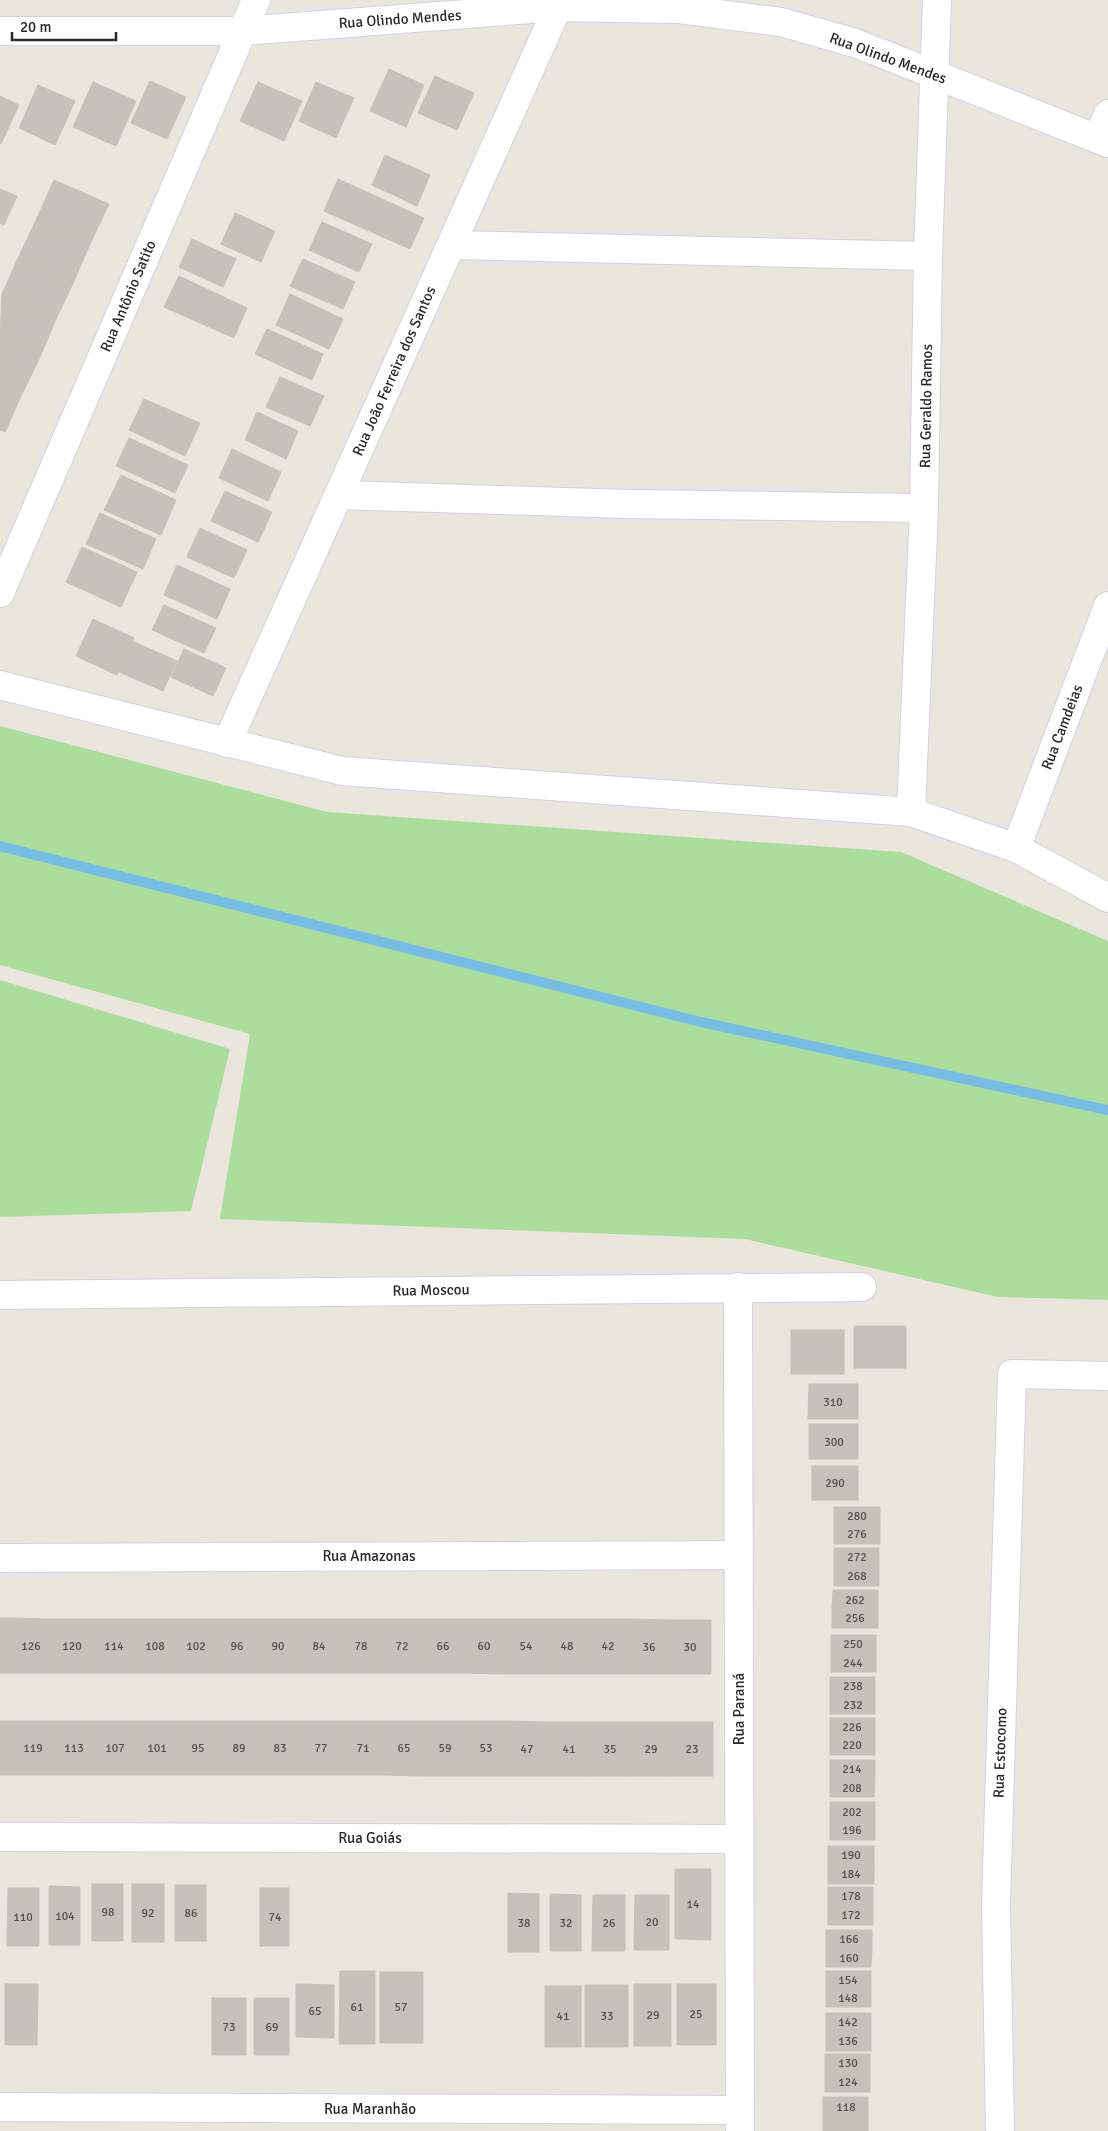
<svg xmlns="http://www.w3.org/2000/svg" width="1108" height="2131" font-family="Signika,sans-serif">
	<rect width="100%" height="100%" fill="#eae6dc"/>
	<g fill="#abdd9c">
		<polygon points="0,726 327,812 901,852 1108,941 1108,1300 998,1297 745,1239 220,1219 250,1034 0,965"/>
		<polygon points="0,980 230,1049 191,1211 0,1217"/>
	</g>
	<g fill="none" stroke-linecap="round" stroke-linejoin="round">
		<polyline stroke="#76bce5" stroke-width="10" points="0,846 701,1022 1108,1110"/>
	</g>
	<g fill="#c6c2bb" stroke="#c5c1b6">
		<polygon points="389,69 424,85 406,127 370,111"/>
		<polygon points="435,76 474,93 457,130 418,113"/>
		<polygon points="150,81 186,97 167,139 131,123"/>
		<polygon points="93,82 136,101 116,146 73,127"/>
		<polygon points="258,82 302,101 284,141 240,121"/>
		<polygon points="316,82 354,98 336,138 299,121"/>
		<polygon points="38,85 75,101 55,145 19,128"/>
		<polygon points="0,96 19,105 1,144 0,144"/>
		<polygon points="385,155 430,175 417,206 372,185"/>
		<polygon points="338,179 424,218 410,249 324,211"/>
		<polygon points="54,180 109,204 91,242 37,218"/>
		<polygon points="0,189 17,196 4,225 0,223"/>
		<polygon points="235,213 275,231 261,262 221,244"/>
		<polygon points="37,218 91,242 74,281 19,256"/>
		<polygon points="322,222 372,244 359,272 309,250"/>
		<polygon points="192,239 236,259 223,287 179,267"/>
		<polygon points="19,256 74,281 56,319 2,294"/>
		<polygon points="303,259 355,282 343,309 290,286"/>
		<polygon points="179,276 247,308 234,338 164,307"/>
		<polygon points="2,294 56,319 40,357 0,339"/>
		<polygon points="290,294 343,319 329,349 276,325"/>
		<polygon points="267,329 323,354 312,380 255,354"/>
		<polygon points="0,339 40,357 22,394 0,384"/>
		<polygon points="280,377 324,396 310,426 266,407"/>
		<polygon points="0,384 22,394 5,432 0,430"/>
		<polygon points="144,399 200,423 185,456 129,430"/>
		<polygon points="257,412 298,431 286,459 245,440"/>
		<polygon points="129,438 188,465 175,493 116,466"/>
		<polygon points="232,449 281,472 268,501 219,478"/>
		<polygon points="121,475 176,500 161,535 104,510"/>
		<polygon points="225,491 272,512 258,542 211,521"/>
		<polygon points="100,513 156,539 143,569 86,544"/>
		<polygon points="200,528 247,550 234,578 187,557"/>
		<polygon points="82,547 137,572 121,607 66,582"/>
		<polygon points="177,565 230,589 217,619 164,595"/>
		<polygon points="164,605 216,628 204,653 152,630"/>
		<polygon points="93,619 134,638 117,675 76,656"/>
		<polygon points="132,641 177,661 163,691 119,672"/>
		<polygon points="184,649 226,668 213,696 171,677"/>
		<rect x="854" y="1326" width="52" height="42"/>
		<rect x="791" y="1330" width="53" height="44"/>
		<polygon points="809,1384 858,1384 858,1419 808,1419"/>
		<rect x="809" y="1424" width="49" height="35"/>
		<rect x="812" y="1466" width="46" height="34"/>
		<rect x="834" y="1507" width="46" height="18"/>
		<rect x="834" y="1525" width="46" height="19"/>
		<rect x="834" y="1548" width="45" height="19"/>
		<rect x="834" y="1567" width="45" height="19"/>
		<polygon points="833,1590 878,1590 878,1609 832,1609"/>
		<rect x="832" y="1609" width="46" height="19"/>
		<rect x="0" y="1618" width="11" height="55"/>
		<polygon points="11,1618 52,1619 52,1673 11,1673"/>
		<rect x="52" y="1619" width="41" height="54"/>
		<rect x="93" y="1619" width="41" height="54"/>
		<rect x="134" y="1619" width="41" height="54"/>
		<rect x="175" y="1619" width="42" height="54"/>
		<rect x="217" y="1619" width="41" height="54"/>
		<rect x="258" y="1619" width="41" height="54"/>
		<rect x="299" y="1619" width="41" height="54"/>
		<rect x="340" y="1619" width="41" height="54"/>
		<polygon points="381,1619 423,1619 422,1673 381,1673"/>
		<polygon points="423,1619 464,1619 464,1673 422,1673"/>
		<polygon points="464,1619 505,1619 505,1674 464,1673"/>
		<rect x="505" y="1619" width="41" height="55"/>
		<rect x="546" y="1619" width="41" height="55"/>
		<polygon points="587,1619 629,1619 628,1674 587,1674"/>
		<polygon points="629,1619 670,1620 670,1674 628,1674"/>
		<rect x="670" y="1620" width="41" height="54"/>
		<rect x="831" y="1635" width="45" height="19"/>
		<rect x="831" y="1654" width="45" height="18"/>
		<polygon points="830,1677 875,1677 875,1696 830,1695"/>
		<polygon points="830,1695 875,1696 875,1714 830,1714"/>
		<rect x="830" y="1718" width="45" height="18"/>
		<rect x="0" y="1721" width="12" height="54"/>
		<rect x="12" y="1721" width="42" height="54"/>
		<rect x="54" y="1721" width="41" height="54"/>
		<rect x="95" y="1721" width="41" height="54"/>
		<rect x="136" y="1721" width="41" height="54"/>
		<rect x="177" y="1721" width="41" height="54"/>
		<polygon points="218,1721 260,1721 259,1775 218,1775"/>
		<polygon points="260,1721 301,1721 301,1775 259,1775"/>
		<rect x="301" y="1721" width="41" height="54"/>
		<rect x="342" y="1721" width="41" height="54"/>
		<polygon points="383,1721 424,1721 424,1776 383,1775"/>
		<polygon points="424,1721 466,1721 465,1776 424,1776"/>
		<polygon points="466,1721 507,1721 507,1776 465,1776"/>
		<polygon points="507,1721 548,1722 548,1776 507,1776"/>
		<rect x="548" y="1722" width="41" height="54"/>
		<rect x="589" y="1722" width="42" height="54"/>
		<rect x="631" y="1722" width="40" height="54"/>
		<rect x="671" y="1722" width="42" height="54"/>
		<rect x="830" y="1736" width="45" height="19"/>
		<polygon points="830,1760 875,1760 875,1779 830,1778"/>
		<polygon points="830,1778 875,1779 874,1797 830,1797"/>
		<rect x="830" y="1802" width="45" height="19"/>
		<rect x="830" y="1821" width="45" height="19"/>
		<rect x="828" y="1846" width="46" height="19"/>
		<rect x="828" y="1865" width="46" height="19"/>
		<polygon points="675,1869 711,1869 711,1940 675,1939"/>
		<rect x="92" y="1884" width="31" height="57"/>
		<rect x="132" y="1884" width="32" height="58"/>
		<rect x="175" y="1885" width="31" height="56"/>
		<polygon points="49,1886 80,1887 80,1945 49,1945"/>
		<rect x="828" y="1887" width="45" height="18"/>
		<polygon points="8,1888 39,1888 39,1946 7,1946"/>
		<rect x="260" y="1888" width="29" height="58"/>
		<polygon points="508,1893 539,1894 539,1952 508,1952"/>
		<polygon points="550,1894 581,1895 581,1951 550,1951"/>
		<polygon points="593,1895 625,1895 625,1951 592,1951"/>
		<polygon points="635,1895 669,1895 669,1950 634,1950"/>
		<rect x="828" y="1905" width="45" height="20"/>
		<rect x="826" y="1930" width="46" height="18"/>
		<polygon points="826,1948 872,1948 871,1967 826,1967"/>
		<polygon points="340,1971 375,1971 375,2044 339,2044"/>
		<rect x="826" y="1971" width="45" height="18"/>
		<rect x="380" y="1972" width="43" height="71"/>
		<polygon points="5,1984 38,1984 37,2045 5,2045"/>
		<polygon points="296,1984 334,1985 334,2038 296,2037"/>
		<rect x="634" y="1984" width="37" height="62"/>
		<rect x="677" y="1984" width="39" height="61"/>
		<rect x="585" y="1985" width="43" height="62"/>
		<rect x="545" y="1986" width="36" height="61"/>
		<rect x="826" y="1989" width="45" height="18"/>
		<rect x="212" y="1998" width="34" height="57"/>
		<rect x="254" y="1998" width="35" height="57"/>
		<rect x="826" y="2013" width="45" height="19"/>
		<rect x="826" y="2032" width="45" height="19"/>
		<rect x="825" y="2054" width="45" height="19"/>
		<rect x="825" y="2073" width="45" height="19"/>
		<rect x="823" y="2097" width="45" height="19"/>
		<rect x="823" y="2116" width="45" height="15"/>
	</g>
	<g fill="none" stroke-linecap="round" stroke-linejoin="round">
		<defs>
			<g id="street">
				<polyline points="0,31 242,31 558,7 679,9 781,22 855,43 1108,143"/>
				<polyline points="1098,139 1108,114"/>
				<polyline points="451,245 928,256"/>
				<polyline points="339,495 628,504 924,508"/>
				<polyline points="0,593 256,0"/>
				<polyline points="0,685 342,771 911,812 1016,848 1108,898"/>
				<polyline points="227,743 561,0"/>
				<polyline points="911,812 924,508 928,256 937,0"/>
				<polyline points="1016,848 1108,606"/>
				<polyline points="738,1287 740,2131"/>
				<polyline points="0,1295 862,1287"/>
				<polyline points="0,1558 738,1555"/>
				<polyline points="0,1837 739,1839"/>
				<polyline points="0,2107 740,2110"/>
				<polyline points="1000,2131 996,1904 1012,1374 1108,1376"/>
			</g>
		</defs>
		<use href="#street" stroke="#d1d3e1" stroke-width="30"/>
		<use href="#street" stroke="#fff" stroke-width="28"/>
	</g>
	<g text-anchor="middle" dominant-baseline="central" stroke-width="4" stroke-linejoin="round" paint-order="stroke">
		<g font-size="12" fill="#504f4e">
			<text x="833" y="1402">310</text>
			<text x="834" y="1442">300</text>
			<text x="835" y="1483">290</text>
			<text x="857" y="1516">280</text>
			<text x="857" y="1534">276</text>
			<text x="857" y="1557">272</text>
			<text x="857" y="1576">268</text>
			<text x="855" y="1600">262</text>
			<text x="855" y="1618">256</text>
			<text x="853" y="1644">250</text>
			<text x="31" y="1646">126</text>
			<text x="72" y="1646">120</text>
			<text x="114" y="1646">114</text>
			<text x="155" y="1646">108</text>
			<text x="196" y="1646">102</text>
			<text x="237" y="1646">96</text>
			<text x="278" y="1646">90</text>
			<text x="319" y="1646">84</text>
			<text x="361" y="1646">78</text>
			<text x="402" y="1646">72</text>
			<text x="443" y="1646">66</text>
			<text x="484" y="1646">60</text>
			<text x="526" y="1646">54</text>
			<text x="567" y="1646">48</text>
			<text x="608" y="1646">42</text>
			<text x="649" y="1647">36</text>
			<text x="690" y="1647">30</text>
			<text x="853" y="1663">244</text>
			<text x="853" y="1686">238</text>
			<text x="853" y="1705">232</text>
			<text x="852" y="1727">226</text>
			<text x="852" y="1745">220</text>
			<text x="33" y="1748">119</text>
			<text x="74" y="1748">113</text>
			<text x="115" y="1748">107</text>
			<text x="157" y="1748">101</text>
			<text x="198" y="1748">95</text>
			<text x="239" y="1748">89</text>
			<text x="280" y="1748">83</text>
			<text x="321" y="1748">77</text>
			<text x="363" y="1748">71</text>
			<text x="404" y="1748">65</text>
			<text x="445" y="1748">59</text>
			<text x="486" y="1748">53</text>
			<text x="527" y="1749">47</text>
			<text x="569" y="1749">41</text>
			<text x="610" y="1749">35</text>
			<text x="651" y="1749">29</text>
			<text x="692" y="1749">23</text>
			<text x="852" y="1769">214</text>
			<text x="852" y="1788">208</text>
			<text x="852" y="1812">202</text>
			<text x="852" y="1830">196</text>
			<text x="851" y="1855">190</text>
			<text x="851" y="1874">184</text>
			<text x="851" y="1896">178</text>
			<text x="693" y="1904">14</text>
			<text x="108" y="1912">98</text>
			<text x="148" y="1913">92</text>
			<text x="191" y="1913">86</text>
			<text x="851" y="1915">172</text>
			<text x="65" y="1916">104</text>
			<text x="23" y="1917">110</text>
			<text x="275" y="1917">74</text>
			<text x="652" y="1922">20</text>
			<text x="524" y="1923">38</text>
			<text x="566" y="1923">32</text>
			<text x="609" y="1923">26</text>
			<text x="849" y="1939">166</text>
			<text x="849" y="1958">160</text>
			<text x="848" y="1980">154</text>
			<text x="848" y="1998">148</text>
			<text x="357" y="2007">61</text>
			<text x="401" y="2007">57</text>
			<text x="315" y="2011">65</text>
			<text x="696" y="2014">25</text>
			<text x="653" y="2015">29</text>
			<text x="563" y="2016">41</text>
			<text x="607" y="2016">33</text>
			<text x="848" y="2022">142</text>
			<text x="229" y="2027">73</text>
			<text x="272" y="2027">69</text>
			<text x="848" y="2041">136</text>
			<text x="848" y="2063">130</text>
			<text x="848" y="2082">124</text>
			<text x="846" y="2107">118</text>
		</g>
		<g font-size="15" fill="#292929" stroke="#fff">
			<text transform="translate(400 19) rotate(-4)">Rua Olindo Mendes</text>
			<text transform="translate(888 58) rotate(20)">Rua Olindo Mendes</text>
			<text transform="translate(128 296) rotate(-67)">Rua Antônio Satito</text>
			<text transform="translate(394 371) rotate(-66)">Rua João Ferreira dos Santos</text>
			<text transform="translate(926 406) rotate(-89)">Rua Geraldo Ramos</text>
			<text transform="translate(1062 727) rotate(-69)">Rua Camdeias</text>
			<text transform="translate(431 1290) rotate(-1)">Rua Moscou</text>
			<text x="369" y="1556">Rua Amazonas</text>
			<text transform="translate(739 1709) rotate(-90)">Rua Paraná</text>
			<text transform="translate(1000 1753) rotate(-88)">Rua Estocomo</text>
			<text x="370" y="1838">Rua Goiás</text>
			<text x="370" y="2109">Rua Maranhão</text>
		</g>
	</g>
	<path d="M12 32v8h104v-8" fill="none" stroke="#292929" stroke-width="2.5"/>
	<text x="20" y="32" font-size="15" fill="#292929" stroke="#ffffff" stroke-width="4" paint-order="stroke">20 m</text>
</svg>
